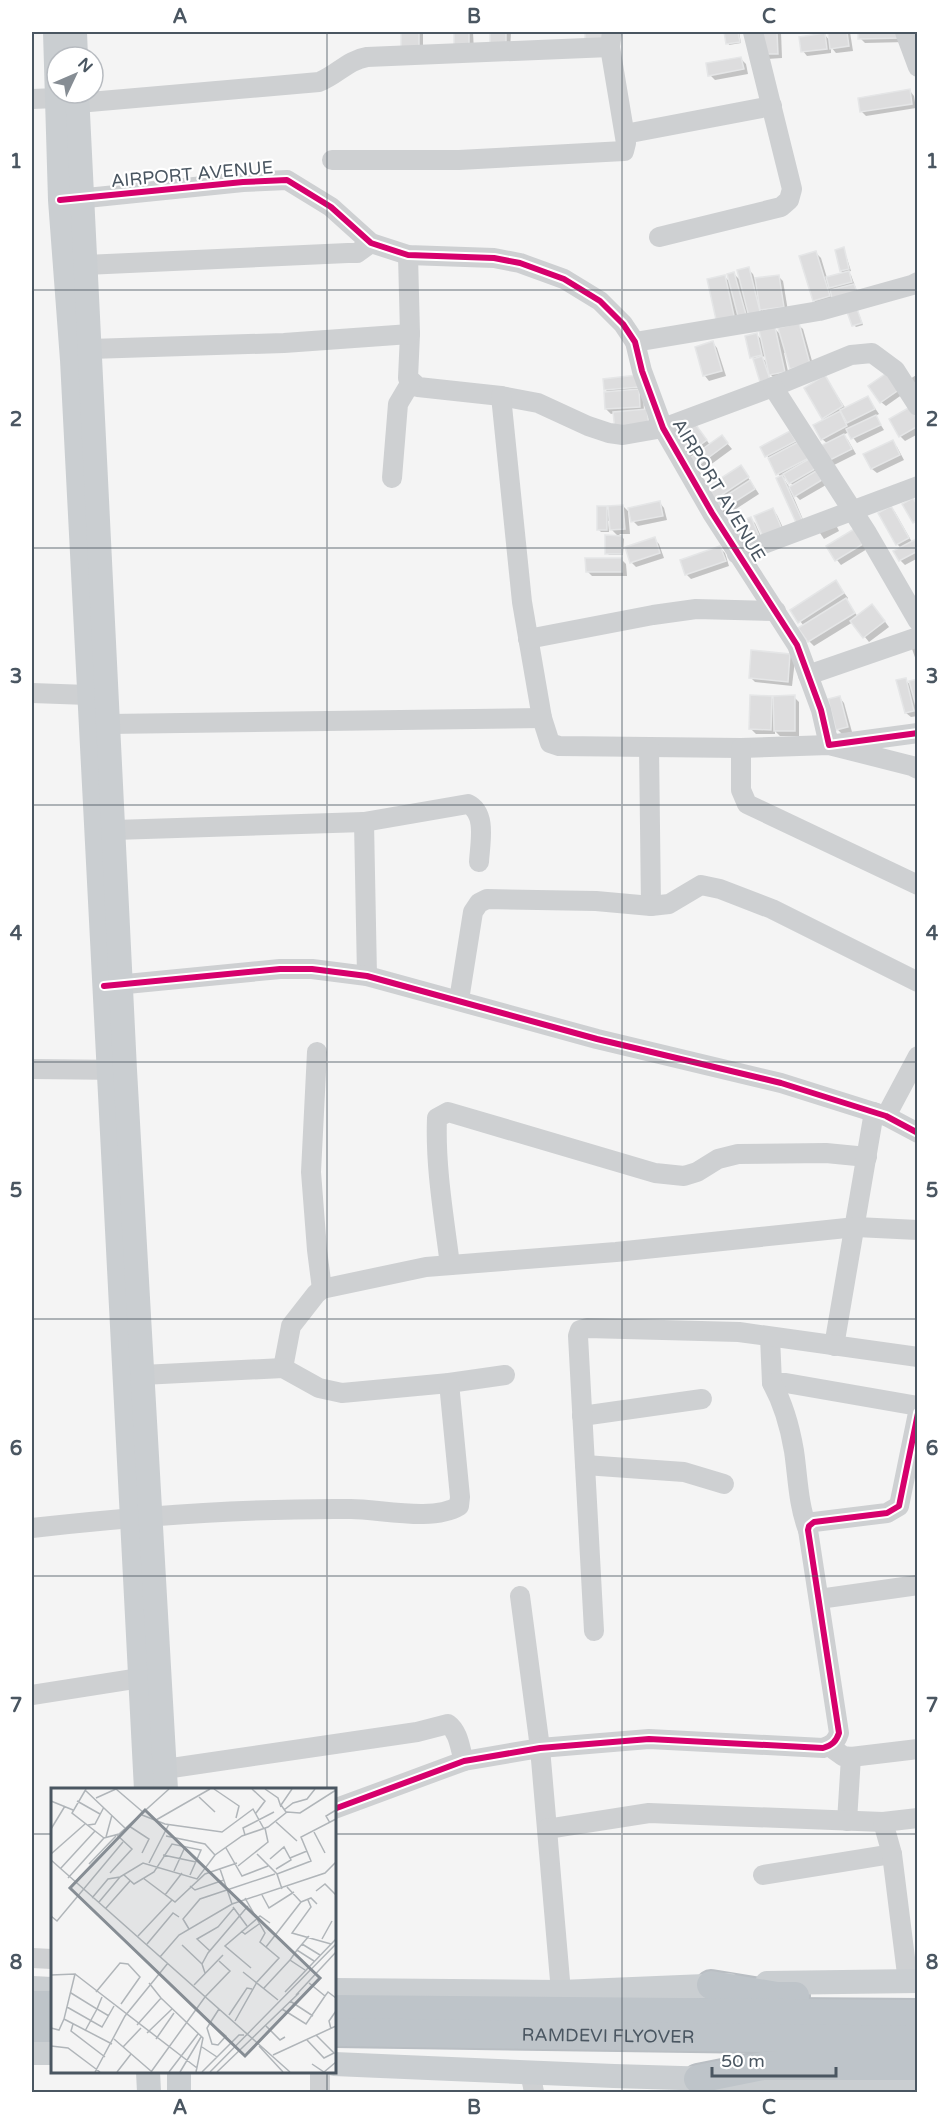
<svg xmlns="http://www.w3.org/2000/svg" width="949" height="2124" font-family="'Varela Round',sans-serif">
	<rect width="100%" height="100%" fill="#f4f4f4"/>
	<g fill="#0003" fill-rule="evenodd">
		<polygon points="402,32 423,32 423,51 403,46"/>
		<polygon points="455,32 473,32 474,52 456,47"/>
		<polygon points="492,32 511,32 510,51 491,45"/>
		<polygon points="726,32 739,32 741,43 729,45"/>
		<polygon points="761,32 781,32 782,58 767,59"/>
		<polygon points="829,32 850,32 853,51 836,53 831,47 831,53 807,56 803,51 825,35 830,41"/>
		<polygon points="859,32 902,32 906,42 865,43 860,38"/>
		<polygon points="741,59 746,64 748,74 715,80 710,75"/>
		<polygon points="910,91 914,96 916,108 866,116 861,111"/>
		<polygon points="844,249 851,271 847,272 851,275 858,294 819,305 814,301 816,253 821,258 827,278 844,274 841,271"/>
		<polygon points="748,269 753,274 755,280 778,276 783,281 788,311 766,314 762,310 764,319 723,328 725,277 731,283 734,274 741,281"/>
		<polygon points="857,309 863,325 856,327 854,325"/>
		<path d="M798,325l5,4 11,39 -18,5 -5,-5 -5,-16 -2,1 5,23 -14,3 -7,-7 3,9 -19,-24 5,-22 6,6 12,-12 7,7zM766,356l2,7 -7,-6z"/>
		<polygon points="713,343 717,348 726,376 709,381 705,376 696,348"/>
		<polygon points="888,374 903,394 886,406 881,402"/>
		<polygon points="918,374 918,400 905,382"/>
		<polygon points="637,377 643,391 639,392 643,396 644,411 652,415 653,432 615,413 611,414 606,409 608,393 606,390"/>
		<polygon points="825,377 846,409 868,398 879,414 875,416 884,430 857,443 849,432 843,435 848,440 856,454 834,465 830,461 828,444 822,439 825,420 823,418"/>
		<polygon points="914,413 918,419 918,434 905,441 900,436"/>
		<polygon points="698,428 710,445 726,442 732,449 702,471 685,455"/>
		<path d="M790,432l12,10 24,43 -26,15 -9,-9 16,38 -3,2 -23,-53 -19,-31zM786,476l7,10 -3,2 -6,-9z"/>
		<polygon points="892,442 897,447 904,460 877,473 872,469"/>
		<polygon points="741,467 759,494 722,518 712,501"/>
		<polygon points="660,503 664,508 667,520 638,526 633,521"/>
		<polygon points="623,506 628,511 630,534 619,534 624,539 623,555 609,555 607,553 619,537 612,530 611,520 608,521 609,532 601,532 599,530 606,508 610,512"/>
		<polygon points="891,508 895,512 912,542 918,539 918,558 905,565 900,560 901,548 897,544"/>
		<polygon points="773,510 777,515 786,534 756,517"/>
		<polygon points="750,519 755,523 764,543 742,546"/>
		<polygon points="835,523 839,531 824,539 818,530"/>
		<polygon points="859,527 872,546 841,565 837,560"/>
		<polygon points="654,539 659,544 664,558 636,567 631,562"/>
		<polygon points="720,548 725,553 729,566 691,579 686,574"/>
		<polygon points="621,559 626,564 627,576 592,576 587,571"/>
		<polygon points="836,582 848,598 846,600 858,617 877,611 889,627 869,642 853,622 814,646 809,641 804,626 792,611"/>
		<polygon points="918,644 918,666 911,646"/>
		<polygon points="790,655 795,660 792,686 755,682 750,677"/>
		<polygon points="905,680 913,687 918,716 911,717 906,713"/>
		<polygon points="771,697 775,701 794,697 799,702 799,736 780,736 775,731 775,734 756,734 751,729"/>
		<polygon points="840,698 844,703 852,732 842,734 837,729"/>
	</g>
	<g fill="#ddddde" stroke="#e5e6e7" stroke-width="1.5">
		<rect x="401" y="32" width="18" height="15"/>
		<rect x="454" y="32" width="15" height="16"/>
		<polygon points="490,32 506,32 506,47 490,46"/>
		<polygon points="585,32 609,32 610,39 585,41"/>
		<polygon points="724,32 738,32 740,42 726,44"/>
		<polygon points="760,32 777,32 778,54 761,54"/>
		<polygon points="828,32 847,32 849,46 830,49"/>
		<polygon points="858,32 900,32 902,38 858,39"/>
		<polygon points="825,33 827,49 801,52 799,37"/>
		<polygon points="741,57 744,69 708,76 706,63"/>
		<polygon points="910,89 912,104 860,112 858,98"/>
		<polygon points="844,247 849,269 840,271 835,250"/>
		<polygon points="816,251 830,296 813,301 799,256"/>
		<polygon points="749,267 761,315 749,317 737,270"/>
		<polygon points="849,271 852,282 829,288 826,277"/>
		<polygon points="734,272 747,318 739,320 727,274"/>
		<polygon points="725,275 735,320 717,324 707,279"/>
		<polygon points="779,275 784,307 760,310 755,278"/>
		<polygon points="854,284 857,292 832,298 830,290"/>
		<polygon points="856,306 862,323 852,326 846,309"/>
		<polygon points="799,323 810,364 790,369 778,328"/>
		<polygon points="775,327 785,372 769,375 759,330"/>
		<polygon points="757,333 762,355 750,358 745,336"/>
		<polygon points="713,341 722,371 703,376 695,347"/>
		<polygon points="762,356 770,379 760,382 753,359"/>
		<polygon points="888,372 900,389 880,403 868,386"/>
		<polygon points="637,375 639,387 604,390 603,379"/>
		<polygon points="825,375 843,406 822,419 804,388"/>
		<polygon points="639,389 640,407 605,409 604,392"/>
		<polygon points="868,396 875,409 847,423 840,410"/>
		<polygon points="910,407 918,420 918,426 899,437 889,419"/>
		<polygon points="647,409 649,427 615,430 613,412"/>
		<polygon points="840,411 847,426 821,440 813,425"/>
		<polygon points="876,415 881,425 851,439 846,429"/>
		<polygon points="693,421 707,440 684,456 670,437"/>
		<polygon points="790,431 796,441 765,457 760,447"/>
		<polygon points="844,434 852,449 828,461 820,446"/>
		<polygon points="722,435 728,443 696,467 690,458"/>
		<polygon points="802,440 811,457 776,475 768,458"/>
		<polygon points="893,440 900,455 871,469 863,454"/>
		<polygon points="809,459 815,469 789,484 783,474"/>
		<polygon points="741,465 749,477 711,502 703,490"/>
		<polygon points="816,471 822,480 794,497 789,487"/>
		<polygon points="782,475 804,524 798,527 776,478"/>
		<polygon points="750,480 755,489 716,514 710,506"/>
		<polygon points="913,498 918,506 918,520 913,523 902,504"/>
		<polygon points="660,501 663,516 631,522 628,508"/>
		<polygon points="623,505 625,529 610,530 608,506"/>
		<rect x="597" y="506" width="10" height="24"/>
		<polygon points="891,506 909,538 896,545 878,513"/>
		<polygon points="773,508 782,529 763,537 754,516"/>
		<polygon points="751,517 760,538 741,546 732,525"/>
		<polygon points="859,526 868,541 835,561 826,546"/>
		<polygon points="605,535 622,536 622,554 605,554"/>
		<polygon points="655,537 660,553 630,563 625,547"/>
		<polygon points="918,538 918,551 899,561 893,551"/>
		<polygon points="720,546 726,561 685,575 680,560"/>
		<polygon points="585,558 622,558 622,572 586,572"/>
		<polygon points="836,580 844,593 798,623 790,610"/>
		<polygon points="846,598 855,613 808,642 798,628"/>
		<polygon points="872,604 885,621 863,638 850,621"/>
		<polygon points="751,650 790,654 788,682 749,678"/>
		<polygon points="906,678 914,711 905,713 896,680"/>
		<polygon points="918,679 918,710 917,710 909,681"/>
		<polygon points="750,695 772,696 771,730 749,729"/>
		<polygon points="795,695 795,731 774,731 773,696"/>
		<polygon points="840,696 848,727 836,730 828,699"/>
	</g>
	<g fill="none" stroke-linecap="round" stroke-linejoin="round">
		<defs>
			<g id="highway">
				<polyline points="711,1985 777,1996 795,1996"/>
				<polyline points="32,2005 52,2005"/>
				<polyline points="334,2009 918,2014"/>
				<polyline points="32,2028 52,2028"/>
				<path id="s1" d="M334,2032l584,8"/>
				<polyline points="698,2079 763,2066 918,2066"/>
			</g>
		</defs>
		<use href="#highway" stroke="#b9bec3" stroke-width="32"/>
		<g stroke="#ced0d2" stroke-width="20">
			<polyline points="905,32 918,67"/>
			<path d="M32,99l25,-1 21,5 241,-21c18,-7 29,-22 48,-25l243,-10"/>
			<polyline points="625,134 772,106"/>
			<polyline points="332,160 459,160 624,151 626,143 610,47 612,32"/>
			<polyline points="67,200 243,182 287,180 331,207 371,243 408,255 494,258 520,263 564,279 600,301 623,324 635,342 642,371 663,428 712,513 797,645 821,710 829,745 918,733"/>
			<polyline points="659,237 781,207 789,200 792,189 753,32"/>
			<polyline points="408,255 410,334 408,378 418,387 501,396 538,403 588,426 609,433 623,435 663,428 773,387 851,355 872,353 895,370 918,406"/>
			<polyline points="85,265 348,253 357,253 371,243"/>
			<polyline points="635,342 819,311 912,285 918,282"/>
			<polyline points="90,349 284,343 410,334"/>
			<polyline points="773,387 867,533 918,621"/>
			<polyline points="501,396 522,602 542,718 550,743 559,746 741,748 829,745 912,766 918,769"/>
			<polyline points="392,478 398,404 411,382"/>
			<polyline points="737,554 918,486"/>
			<polyline points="528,639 653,615 696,609 776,611"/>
			<polyline points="808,675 918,637"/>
			<polyline points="32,693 88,695"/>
			<polyline points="108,724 542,718"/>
			<polyline points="649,747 651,906"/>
			<polyline points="741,748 741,790 747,804 918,885"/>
			<polyline points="364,822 367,976"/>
			<path d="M114,830l250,-8 104,-18c19,9 12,39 11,58"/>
			<polyline points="106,986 280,969 312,969 367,976 597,1039 781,1083 886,1116 918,1133"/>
			<polyline points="459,1000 473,912 479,903 487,899 596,901 651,906 669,904 701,885 720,889 772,909 918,982"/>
			<polyline points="317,1052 311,1172 317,1250 322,1289"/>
			<polyline points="32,1069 123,1070"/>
			<polyline points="886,1116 918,1056"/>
			<path d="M450,1265c-6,-48 -15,-99 -13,-147l11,-6 207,61 29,3 13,-4 21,-13 20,-5 88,-1 41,4"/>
			<polyline points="770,1337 772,1383 786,1383 918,1406"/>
			<polyline points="834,1346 874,1112"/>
			<polyline points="283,1368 291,1326 316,1294 322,1289 426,1267 616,1252 856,1227 918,1230"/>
			<polyline points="142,1375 283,1368 319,1388 342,1393 449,1383 505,1375"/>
			<path d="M772,1383c12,22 18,44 22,68 4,27 4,53 14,79"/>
			<polyline points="582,1416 702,1399"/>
			<polyline points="585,1465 684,1472 724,1484"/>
			<path d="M32,1528c106,-12 211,-20 319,-19 29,0 82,13 108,-3l1,-9 -11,-114"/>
			<polyline points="520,1596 540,1748 561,1992"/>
			<polyline points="819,1599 918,1585"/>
			<polyline points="594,1631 578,1336 580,1330 587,1328 739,1332 918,1357"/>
			<polyline points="32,1695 140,1678"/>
			<polyline points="829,1746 843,1756 851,1757 918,1749"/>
			<path d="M165,1769l252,-37 31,-8c11,8 12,25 16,37"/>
			<path d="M334,1809l130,-48 76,-13 109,-9 174,9c9,-3 13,-6 16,-15l-31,-203 1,-4 5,-4 73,-9 12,-7 19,-93"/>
			<polyline points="847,1821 851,1757"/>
			<polyline points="547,1829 649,1813 883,1822"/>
			<polyline points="763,1875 892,1854"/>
			<polyline points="32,1958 52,1959"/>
			<polyline points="908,1982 892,1854 883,1822 918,1818"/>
			<polyline points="530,2072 534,2092"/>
			<polyline points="320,2092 320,2072"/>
		</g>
		<g stroke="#caced1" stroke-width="24">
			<polyline points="55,32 60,200 72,360 146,1790"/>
			<polyline points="75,32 76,57"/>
			<polyline points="77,93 125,1070 166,1790"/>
			<polyline points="767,1983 918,1981"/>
			<polyline points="32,1988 52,1989"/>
			<polyline points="334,1990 561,1992 729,1985"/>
			<polyline points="32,2053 52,2053"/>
			<polyline points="334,2064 614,2076 918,2085"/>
			<polyline points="148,2072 149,2092"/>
			<polyline points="179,2092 179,2072"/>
		</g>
		<use href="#highway" stroke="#bec4c9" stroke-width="28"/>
		<defs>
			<g id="cycleway">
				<polyline points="60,200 243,182 287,180 331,207 371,243 408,255 494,258 520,263 564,279 600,301 623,324 635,342 642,371 663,428 712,513 797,645 821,710 829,745 918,733"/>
				<polyline points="104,986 280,969 312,969 367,976 597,1039 781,1083 886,1116 918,1133"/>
				<path d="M334,1809l130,-48 76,-13 109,-9 174,9c9,-3 13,-6 16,-15l-31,-203 1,-4 5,-4 73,-9 12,-7 19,-93"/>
			</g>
		</defs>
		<use href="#cycleway" stroke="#fff" stroke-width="10"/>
		<use href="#cycleway" stroke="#d6006c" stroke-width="6"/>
	</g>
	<path fill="none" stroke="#4a5661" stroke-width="1.5" stroke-opacity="0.55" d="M327,32v1758M622,32v2060M32,290h886M32,548h886M32,805h886M32,1062h886M32,1319h886M32,1576h886M32,1834h20M334,1834h584M327,2072v20"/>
	<g text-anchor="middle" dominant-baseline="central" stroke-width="4.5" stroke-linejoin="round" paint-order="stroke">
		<g font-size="18" fill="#4a5661" stroke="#fff">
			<text transform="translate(192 174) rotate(-5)">AIRPORT AVENUE</text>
			<text transform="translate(719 490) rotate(59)">AIRPORT AVENUE</text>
			<text stroke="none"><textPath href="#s1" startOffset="274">RAMDEVI FLYOVER</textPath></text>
		</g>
	</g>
	<g transform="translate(51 1788)">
		<rect width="285" height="285" fill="#f4f4f4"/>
		<path fill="none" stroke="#b0b5b9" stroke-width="1.5" d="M35,1l-14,24 32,25M65,1l28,24M163,1l25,17 -3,12M201,1l13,12 -9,12M214,1l13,9 3,9M34,2l41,39M148,9l16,15M45,10l20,-9M0,13l22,9M26,13l23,13M233,22l9,-7 14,-4 8,-10M235,24l-5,-7 11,-16M91,27l23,9 57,8 31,-23 11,20M105,32l54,-31M225,34l21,19M279,35l-4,-7 10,-6M37,37l7,-1 9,-17M78,38l20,13 -7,14M0,41l14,-23M263,44l11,21M194,47l-2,-7 31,-16M115,48l39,8 10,11M55,49l6,-22M175,60l16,28 26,-10M0,66l34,-30M206,66l20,20 5,15M112,67l33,7M239,70l17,-7M219,71l14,-12 7,13 -15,9M0,72l239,212M98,75l20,-39M38,76l27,-28M187,78l30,-24 -3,-14M10,80l34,-37M169,81l12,35M123,83l11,-24M59,85l22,-24 -15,-14M226,86l34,-13 -10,-24 35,-18M73,87l10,9 20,-12 18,-28 29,6 -11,25M17,90l36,-40 15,-4 50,-45M92,90l32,24 30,-28 32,-11M139,98l5,4 29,-10M265,103l9,-7 11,11M114,107l17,-22M211,107l7,13 25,-16M41,110l16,-19 12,-2 23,-14 54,16 18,-24 27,-19 26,-9 19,-15 13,1 36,-23M257,112l3,7 -19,26 39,11M48,114l21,-25M250,114l10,-4 6,6M182,119l14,19M55,120l24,-27M0,128l6,5 66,-79M138,141l-6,-10 17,-20 75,-25M190,143l4,3 14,-10M87,148l34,-36M271,151l10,-18M96,156l26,-31 6,4M251,156l18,11M131,157l20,19M215,159l35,-45 -14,-15M246,162l12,-14M159,163l-13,-12 21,-12 16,-19M109,169l19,-22 53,-31 93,-31 11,-11M200,180l-26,-22 35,-30 10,7M254,182l-15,-10 7,-10 17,11M192,184l35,28M154,185l-3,-9 6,-11 40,-47M24,186l122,94M0,187l24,-1 -11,45 48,25M98,195l12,15M258,195l16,13 3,-4 8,6M143,197l29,-30M213,200l26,-28M45,204l24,-29 8,1 12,13 -19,27M234,204l51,-53M20,205l26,16 -12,22M245,207l40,-43M51,209l-5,12 12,7M239,213l23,15M16,219l35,20 12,-21M231,221l24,15 19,-28M178,227l18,-27 5,1M184,233l22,-39 22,-24 -19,-16 5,-9 -20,-35M159,235l16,13 -8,9 -6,-1 -5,-16 3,-5 9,-14M22,236l-2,7 34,26M86,237l24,-27 42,40 -7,34M215,238l14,14 5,-3M0,240l8,2 5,-11M280,241l-2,-8 7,-10M96,245l25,-24M63,251l38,33M105,251l18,-26M256,252l17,18 10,-5 -18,-18M0,258l17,2 32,24M208,258l24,26M72,259l18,-19M151,259l15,10M222,267l63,-29M261,276l12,8 12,-10M44,284l30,-56 43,-53M66,284l14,-18M100,284l54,-75 25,-26 -11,-10M118,284l29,-38M129,284l21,-35M151,284l37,-37h5M159,284l126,-128M166,284l82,-79"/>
		<path fill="#868d94" fill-opacity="0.15" stroke="#868d94" stroke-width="3" d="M94,22l175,168 -75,78 -175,-168z"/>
		<rect width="285" height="285" fill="none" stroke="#4a5661" stroke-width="3"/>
	</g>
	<rect width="949" height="2124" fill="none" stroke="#ffffff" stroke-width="66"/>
	<g transform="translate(75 75) rotate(46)"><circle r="28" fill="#ffffff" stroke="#b7bbc0" stroke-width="1.5"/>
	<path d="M0-4.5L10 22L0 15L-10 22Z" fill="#868d94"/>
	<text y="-9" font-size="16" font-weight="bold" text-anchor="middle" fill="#4a5661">N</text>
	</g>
	<path d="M712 2067v9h124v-9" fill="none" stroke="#4a5661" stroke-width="3"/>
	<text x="721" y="2067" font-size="18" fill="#4a5661" stroke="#ffffff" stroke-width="4.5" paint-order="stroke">50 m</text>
	<rect x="33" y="33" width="883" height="2058" fill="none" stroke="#4a5661" stroke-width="2"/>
	<g font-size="20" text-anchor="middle" font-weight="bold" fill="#4a5661">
		<text x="180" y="23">A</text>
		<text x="474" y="23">B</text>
		<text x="769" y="23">C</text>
		<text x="16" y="168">1</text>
		<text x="932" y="168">1</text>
		<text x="16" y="426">2</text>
		<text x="932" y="426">2</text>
		<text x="16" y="683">3</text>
		<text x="932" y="683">3</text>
		<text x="16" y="940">4</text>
		<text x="932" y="940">4</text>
		<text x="16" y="1197">5</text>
		<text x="932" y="1197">5</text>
		<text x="16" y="1455">6</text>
		<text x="932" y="1455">6</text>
		<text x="16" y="1712">7</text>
		<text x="932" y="1712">7</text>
		<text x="16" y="1969">8</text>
		<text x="932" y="1969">8</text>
		<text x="180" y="2114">A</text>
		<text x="474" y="2114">B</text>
		<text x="769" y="2114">C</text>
	</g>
</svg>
